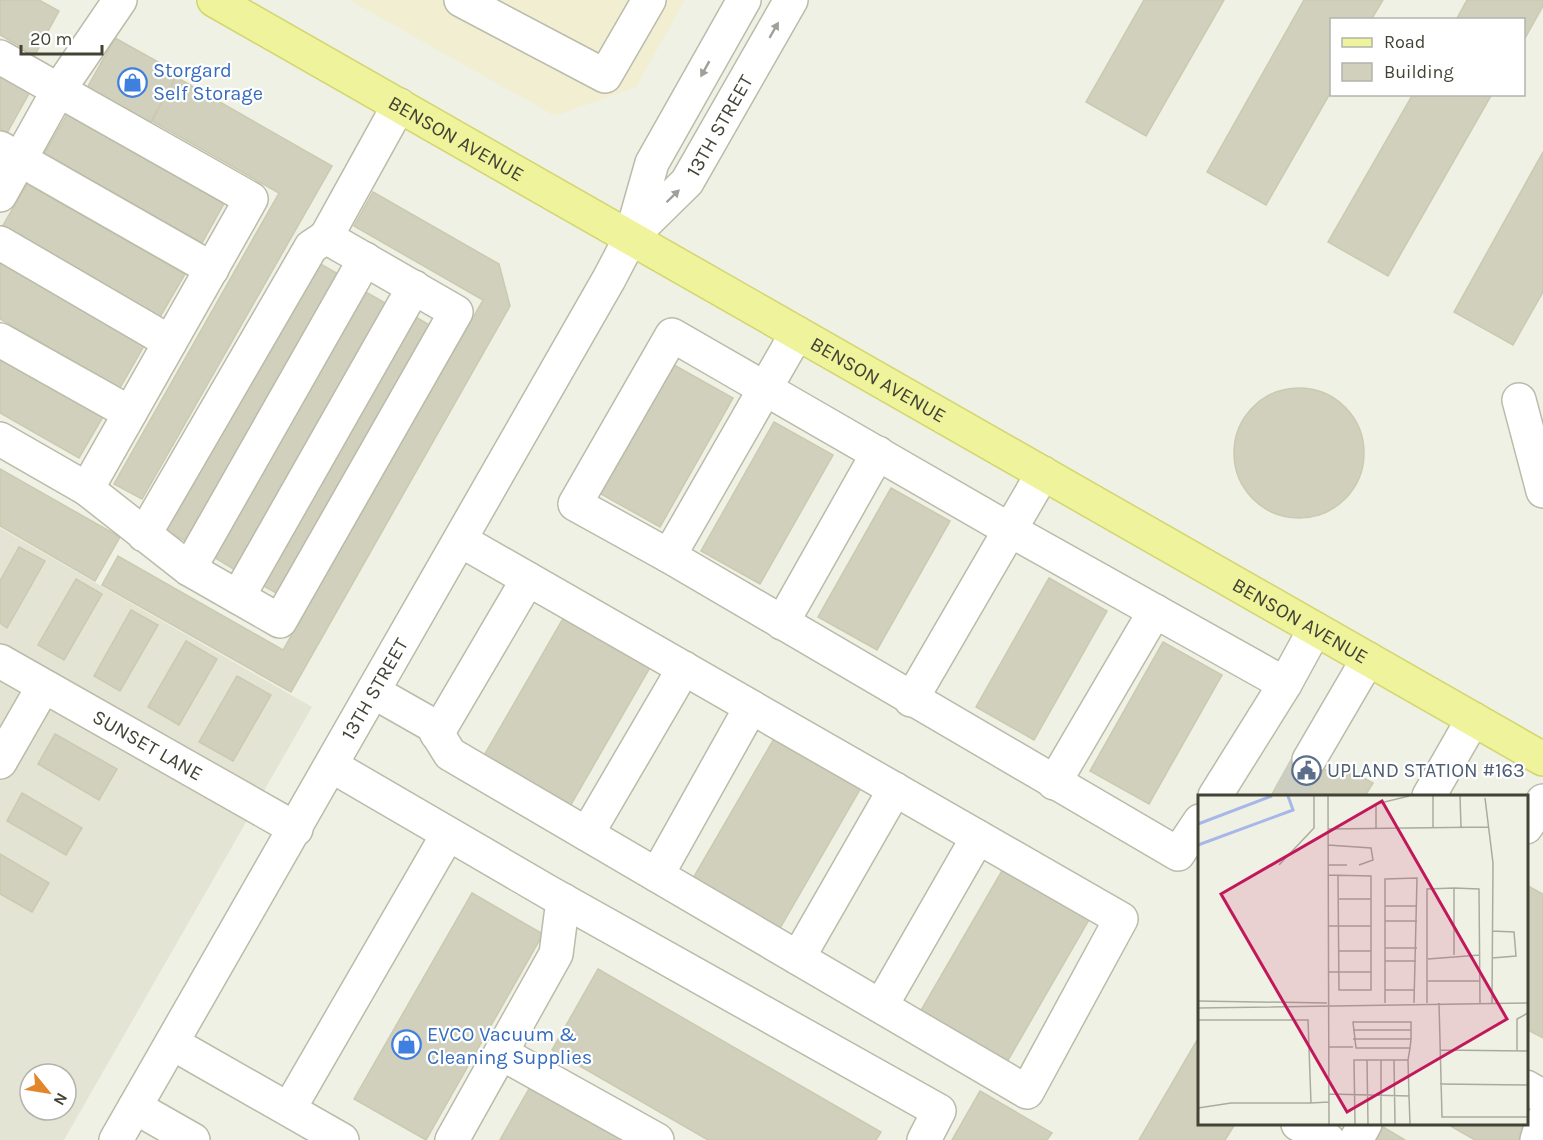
<svg xmlns="http://www.w3.org/2000/svg" width="1543" height="1140" font-family="Karla,sans-serif">
	<rect width="100%" height="100%" fill="#f0f1e5"/>
	<path fill="#e4e4d4" fill-rule="evenodd" d="M0,528l312,179 -248,433h-64zM30,1074h36v36h-36z"/>
	<polygon fill="#f1eed2" points="349,0 685,0 636,87 555,116"/>
	<g fill="#d1d0bc" stroke="#cbcab0" stroke-width="1.5">
		<polygon points="0,0 39,0 59,11 35,55 0,35"/>
		<polygon points="1144,0 1224,0 1146,136 1086,102"/>
		<polygon points="1304,0 1383,0 1371,20 1332,20 1332,90 1266,205 1207,172"/>
		<polygon points="1467,0 1543,0 1543,6 1524,40 1524,20 1456,20"/>
		<polygon points="115,38 178,73 150,123 87,88"/>
		<polygon points="0,72 31,90 7,133 0,129"/>
		<polygon points="176,77 332,166 142,499 114,484 279,193 152,121"/>
		<polygon points="1413,94 1492,94 1388,276 1328,242"/>
		<polygon points="69,111 226,200 202,243 44,154"/>
		<polygon points="1543,152 1543,292 1513,345 1454,312"/>
		<polygon points="27,184 185,274 160,317 2,227"/>
		<polygon points="373,192 499,264 510,306 291,692 102,585 118,556 283,650 483,300 354,226"/>
		<polygon points="0,262 145,344 120,388 0,319"/>
		<polygon points="317,262 340,275 187,542 164,529"/>
		<polygon points="364,291 387,304 235,570 212,556"/>
		<polygon points="414,316 431,326 278,594 260,584"/>
		<polygon points="0,356 104,415 79,458 0,413"/>
		<polygon points="674,365 733,398 660,527 601,494"/>
		<circle cx="1299" cy="453" r="65"/>
		<polygon points="774,422 833,455 760,584 701,551"/>
		<polygon points="0,469 120,537 95,581 0,526"/>
		<polygon points="891,488 950,521 877,650 818,617"/>
		<polygon points="19,547 45,561 7,628 0,623 0,581"/>
		<polygon points="1049,578 1107,611 1034,740 976,707"/>
		<polygon points="76,579 102,594 64,660 38,645"/>
		<polygon points="131,610 158,625 120,691 94,676"/>
		<polygon points="565,615 652,664 569,808 482,759"/>
		<polygon points="186,641 217,659 179,725 148,707"/>
		<polygon points="1163,642 1222,675 1149,804 1090,771"/>
		<polygon points="237,676 271,695 233,761 199,742"/>
		<polygon points="55,734 117,769 99,800 38,764"/>
		<polygon points="775,737 862,786 779,930 692,880"/>
		<polygon points="1295,753 1335,775 1340,765 1373,783 1365,796 1271,796"/>
		<polygon points="22,793 82,828 66,855 7,821"/>
		<polygon points="0,854 49,883 32,912 0,894"/>
		<polygon points="1003,869 1090,918 1007,1062 920,1012"/>
		<polygon points="1526,885 1543,894 1543,1038 1526,1029"/>
		<polygon points="472,893 543,934 426,1140 354,1099"/>
		<polygon points="598,969 881,1132 876,1140 708,1140 552,1050"/>
		<polygon points="1200,1035 1200,1124 1235,1124 1225,1140 1139,1140"/>
		<polygon points="530,1087 622,1140 500,1140"/>
		<polygon points="980,1091 1052,1133 1047,1140 952,1140"/>
		<polygon points="1526,1115 1536,1121 1524,1140 1475,1140 1447,1124 1526,1124"/>
		<polygon points="1383,1127 1405,1140 1375,1140"/>
	</g>
	<g fill="none" stroke-linecap="round" stroke-linejoin="round">
		<polyline stroke="#cdcec2" stroke-width="33" stroke-dasharray="33 16" stroke-linecap="butt" points="1289,796 1309,760"/>
		<defs>
			<g id="minor">
				<polyline points="461,0 605,76 649,0"/>
				<polyline points="0,57 251,199 87,489 0,439"/>
				<polyline points="0,148 212,269"/>
				<polyline points="0,195 58,91 120,0"/>
				<path id="s1" d="M632,236l55,-54 104,-182"/>
				<polyline points="326,237 399,105"/>
				<polyline points="0,243 170,342"/>
				<polyline points="797,333 669,556 1178,854 1200,821"/>
				<polyline points="0,340 130,413"/>
				<polyline points="1519,400 1543,491"/>
				<polyline points="87,489 189,569 280,621 456,312 326,237 311,247 144,535"/>
				<polyline points="669,556 575,504 672,335 1010,530 1285,684"/>
				<polyline points="189,569 365,259"/>
				<polyline points="238,597 414,287"/>
				<polyline points="782,623 878,453"/>
				<path id="s2" d="M0,661l296,168"/>
				<polyline points="374,692 432,725 450,754 1027,1092 1121,919 460,540"/>
				<polyline points="911,700 1043,473"/>
				<polyline points="437,734 528,579"/>
				<polyline points="1309,760 1368,659"/>
				<polyline points="0,762 43,687"/>
				<polyline points="332,766 550,893 939,1111 924,1140"/>
				<polyline points="1054,783 1155,611"/>
				<polyline points="1215,796 1285,684 1315,629"/>
				<polyline points="1429,796 1473,719"/>
				<polyline points="1526,827 1543,801"/>
				<polyline points="587,834 684,668"/>
				<polyline points="657,875 751,707"/>
				<polyline points="798,958 895,789"/>
				<polyline points="881,1006 978,837"/>
				<polyline points="172,1043 342,1140"/>
				<polyline points="501,1053 657,1140"/>
				<polyline points="1526,1087 1543,1097"/>
				<polyline points="135,1107 193,1140"/>
				<polyline points="289,1109 448,834"/>
				<polyline points="1298,1124 1328,1140"/>
				<path id="s3" d="M116,1140l493,-861 22,-42 21,-74 92,-163"/>
				<polyline points="452,1140 556,954 563,900"/>
				<polyline points="1356,1140 1365,1124"/>
				<polyline points="1537,1140 1543,1120"/>
			</g>
			<g id="major">
				<path id="s4" d="M214,0l1329,759"/>
			</g>
		</defs>
		<use href="#minor" stroke="#bbbba9" stroke-width="36"/>
		<use href="#major" stroke="#d2d66e" stroke-width="36"/>
		<use href="#minor" stroke="#fff" stroke-width="33"/>
		<use href="#major" stroke="#eef39c" stroke-width="33"/>
	</g>
	<defs><path id="oneway-solid" d="M-6-.8H1V-3.2L6.5 0L1 3.2V.8H-6Z" transform="scale(1.5)"/></defs>
	<g fill="#a0a09a">
		<use href="#oneway-solid" transform="translate(774 30) rotate(-60)"/>
		<use href="#oneway-solid" transform="translate(705 69) rotate(119)"/>
		<use href="#oneway-solid" transform="translate(673 196) rotate(-44)"/>
	</g>
	<defs>
		<symbol id="shop-ring" viewBox="-11 -11 22 22"><circle r="9.5" fill="#fff" stroke="#3f7fe0" stroke-width="1.5"/><path d="M-5-2.5h2.3a2.7 3.5 0 0 1 5.4 0H5L5.5 6h-11ZM-1.5-2.5h3a1.5 2.3 0 0 0-3 0Z" fill="#3f7fe0"/></symbol>
		<symbol id="civic-ring" viewBox="-11 -11 22 22"><circle r="9.5" fill="#fff" stroke="#5c6f8a" stroke-width="1.5"/><path d="M-.6-6.5H3V-4.5H.6V-3L4-1V1h2V6H-6V1h2V-1L-.6-3ZM-1.2 2.5V6h2.4V2.5Z" fill="#5c6f8a"/></symbol>
	</defs>
	<g fill-rule="evenodd">
		<use href="#shop-ring" x="116" y="66" width="33" height="33"/>
		<use href="#civic-ring" x="1290" y="754" width="33" height="33"/>
		<use href="#shop-ring" x="390" y="1028" width="33" height="33"/>
	</g>
	<g text-anchor="middle" dominant-baseline="central" stroke-width="4.5" stroke-linejoin="round" paint-order="stroke">
		<g font-size="20" fill="#366cbe" stroke="#fff" text-anchor="start">
			<text x="153" y="70">Storgard<tspan x="153" dy="23">Self Storage</tspan></text>
			<text x="427" y="1034">EVCO Vacuum &amp;<tspan x="427" dy="23">Cleaning Supplies</tspan></text>
		</g>
		<g font-size="20" fill="#424235" stroke="#fff">
			<text stroke="none"><textPath href="#s1" startOffset="142">13TH STREET</textPath></text>
			<text stroke="none"><textPath href="#s4" startOffset="279">BENSON AVENUE</textPath></text>
			<text stroke="none"><textPath href="#s4" startOffset="765">BENSON AVENUE</textPath></text>
			<text stroke="none"><textPath href="#s4" startOffset="1251">BENSON AVENUE</textPath></text>
			<text stroke="none"><textPath href="#s3" startOffset="520">13TH STREET</textPath></text>
			<text stroke="none"><textPath href="#s2" startOffset="170">SUNSET LANE</textPath></text>
		</g>
		<g font-size="20" fill="#4e5e75" stroke="#fff" text-anchor="start">
			<text x="1327" y="770">UPLAND STATION #163</text>
		</g>
	</g>
	<g transform="translate(1198 795)">
		<rect width="330" height="330" fill="#f0f1e5"/>
		<path fill="none" stroke="#a7b7e8" stroke-width="3" d="M0,29l74,-28M0,50l95,-35 -5,-14"/>
		<path fill="none" stroke="#aaab9f" stroke-width="1.5" d="M130,1l1,328M235,1v31M262,1l1,31M287,3l8,65 -1,140M178,33v-24l33,-8M130,34l161,-2M130,50l43,3 2,12 -14,5M81,70l35,-37v-32M130,70h19M130,80l43,1v96h-42M140,80l1,115h32v-18M256,93v67M141,104h32M187,111h32M187,126h32M130,131h43M187,153h32M141,156h32M294,163l24,-2 -2,-24 -22,-1M230,164l52,-4M187,166h31M230,186h52M187,195h29M0,206l129,2M187,208v-124l32,-1 -3,125M229,208v-114l27,-1 25,1 1,114M241,208l3,114h86M0,213l330,-5M0,225h110l3,83 18,-1M155,235h58M155,244h58M131,252h24M242,255l88,1M319,255v-31l11,-6M169,265l1,64M183,265v64M196,265l1,64M210,265l2,-12 1,-9v-17h-58l3,26h54M242,289l88,1M131,299l80,2 1,28M0,313l33,-5h80M157,329l-1,-64h54l1,36"/>
		<path fill="#c2185b" fill-opacity="0.15" stroke="#c2185b" stroke-width="3" d="M184,6l125,218 -160,93 -126,-218z"/>
		<rect width="330" height="330" fill="none" stroke="#424235" stroke-width="3"/>
	</g>
	<rect x="1330" y="18" width="195" height="78" fill="#ffffff" stroke="#b3b3ae" stroke-width="1.5"/>
	<rect x="1342" y="38" width="30" height="9" fill="#eef39c" stroke="#b3b3ae" stroke-width="1.5"/>
	<text x="1384" y="48" font-size="18" fill="#424235">Road</text>
	<rect x="1342" y="63" width="30" height="18" fill="#d1d0bc" stroke="#b3b3ae" stroke-width="1.5"/>
	<text x="1384" y="78" font-size="18" fill="#424235">Building</text>
	<g transform="translate(48 1092) rotate(120)"><circle r="28" fill="#ffffff" stroke="#b3b3ae" stroke-width="1.5"/>
	<path d="M0-4.5L10 22L0 15L-10 22Z" fill="#e3852a"/>
	<text y="-9" font-size="16" font-weight="bold" text-anchor="middle" fill="#424235">N</text>
	</g>
	<path d="M21 45v9h81v-9" fill="none" stroke="#424235" stroke-width="3"/>
	<text x="30" y="45" font-size="18" fill="#424235" stroke="#ffffff" stroke-width="4.5" paint-order="stroke">20 m</text>
</svg>
